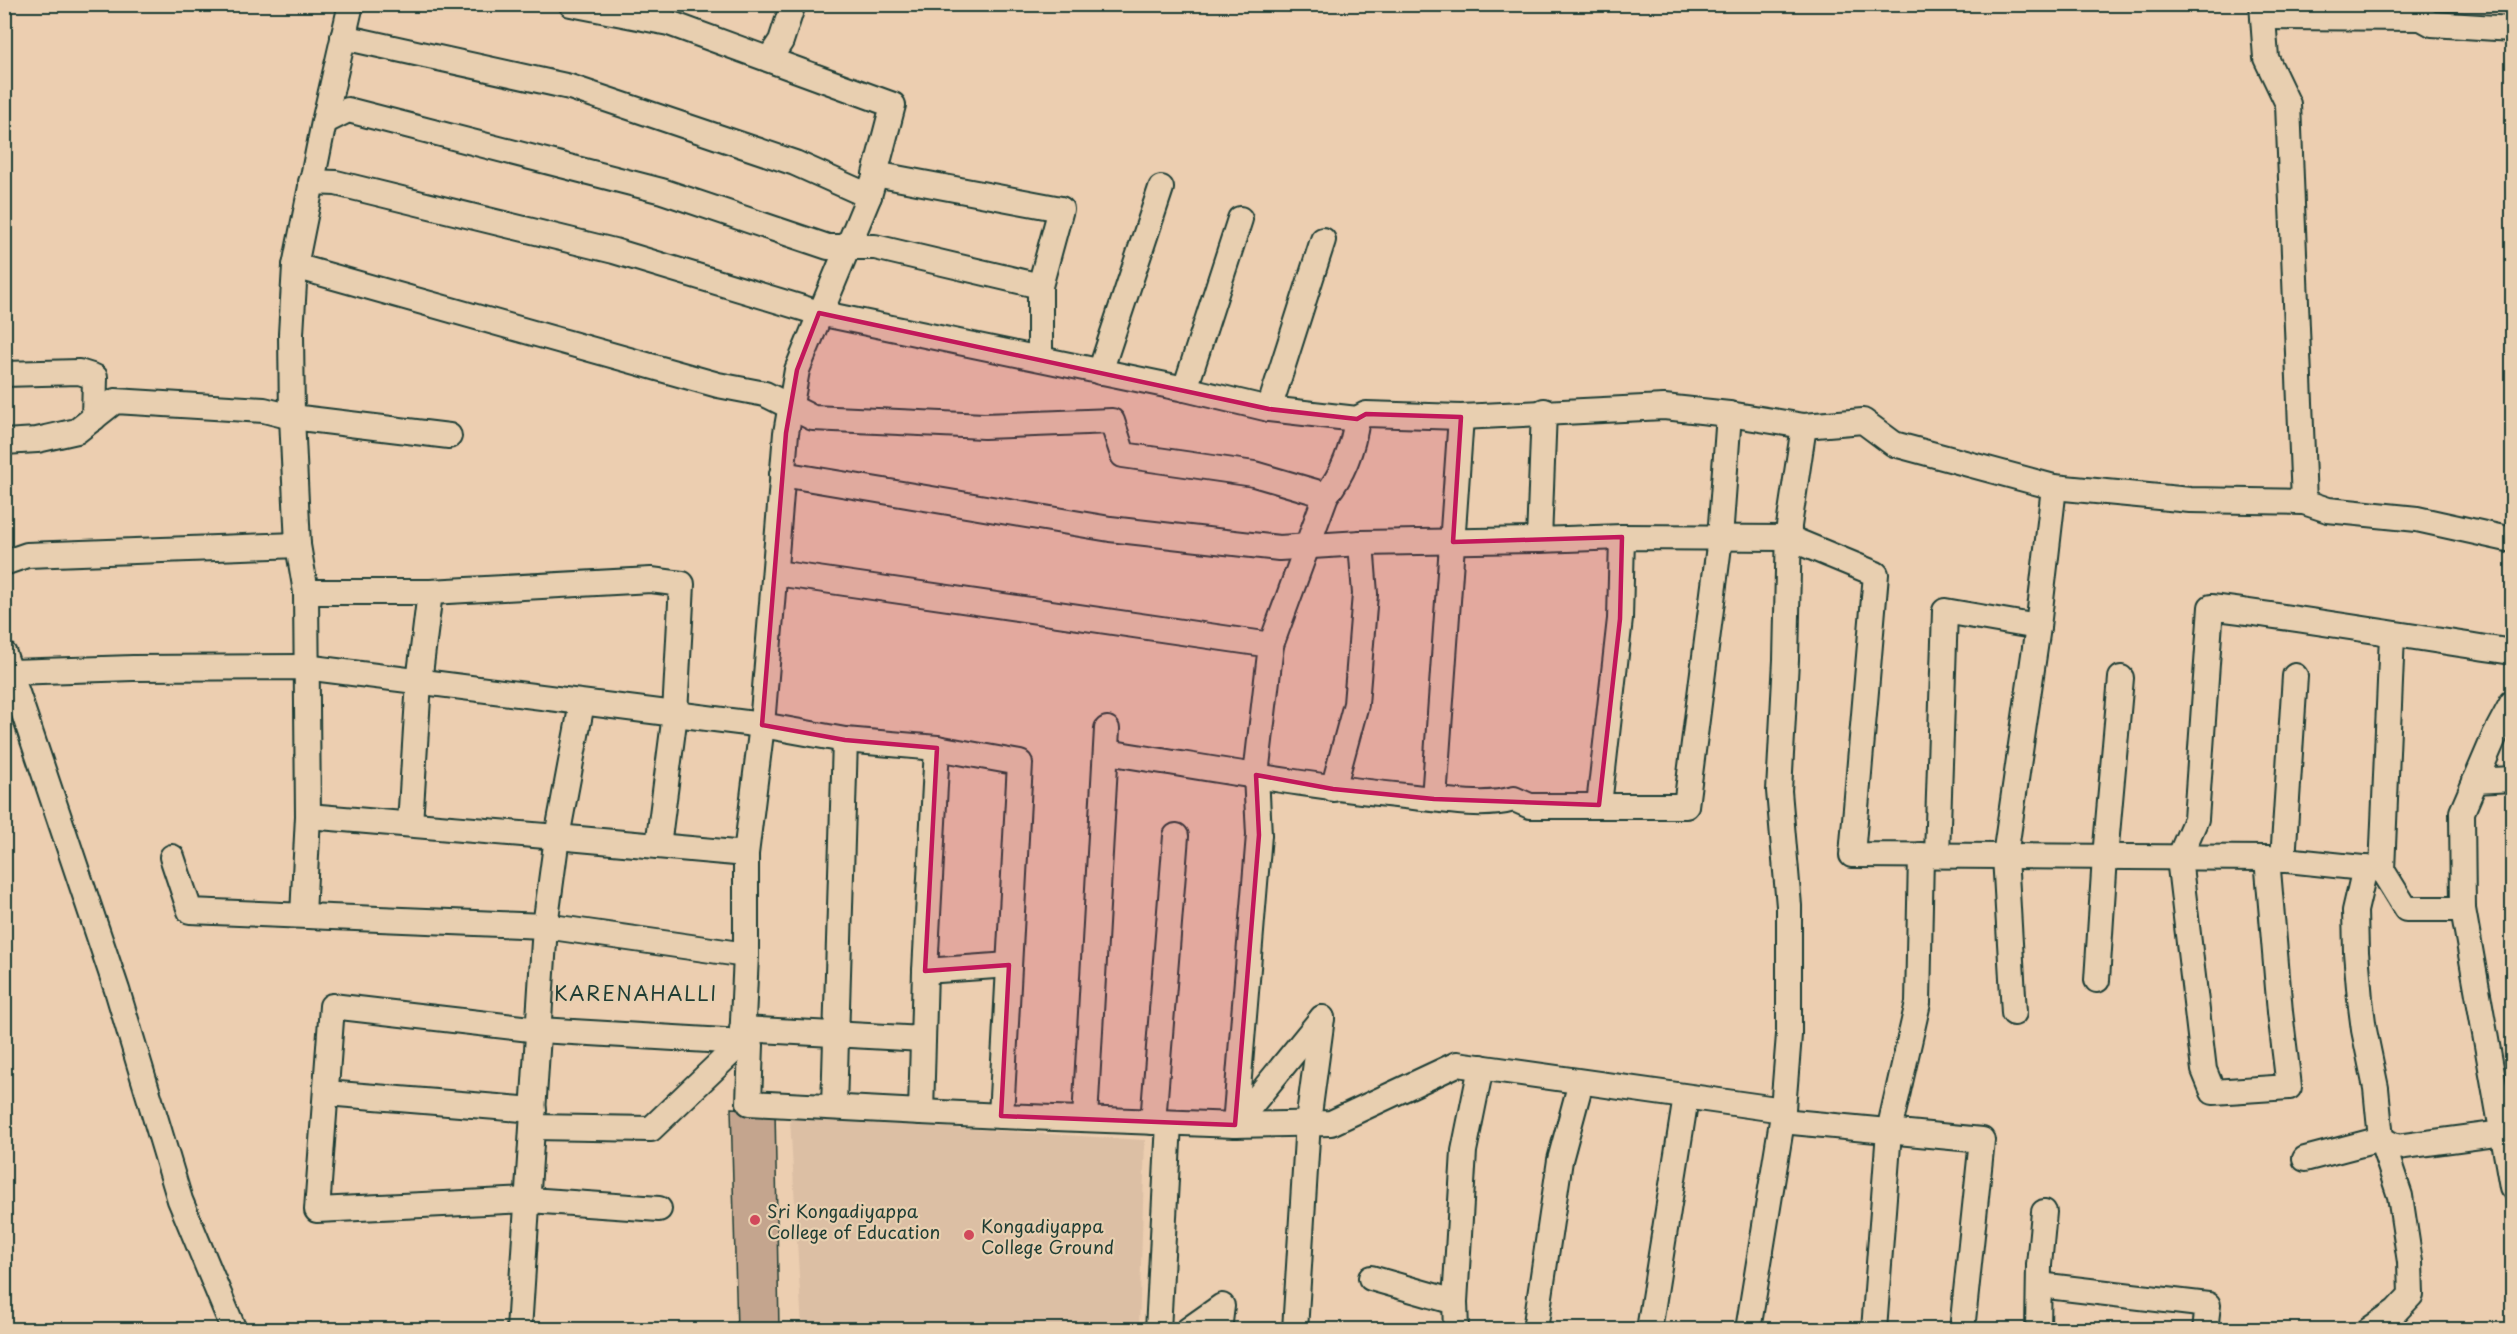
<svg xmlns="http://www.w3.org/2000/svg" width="2517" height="1334" font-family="'Playpen Sans',sans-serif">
	<rect width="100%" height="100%" fill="#ecceb0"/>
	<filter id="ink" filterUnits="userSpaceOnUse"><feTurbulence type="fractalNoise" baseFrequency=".0167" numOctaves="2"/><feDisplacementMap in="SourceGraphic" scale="12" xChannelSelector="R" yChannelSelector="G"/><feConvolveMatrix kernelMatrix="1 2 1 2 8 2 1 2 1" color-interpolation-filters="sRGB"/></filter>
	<g filter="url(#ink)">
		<polygon fill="#dcbfa4" points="790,1118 1145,1140 1139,1329 802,1329"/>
		<polygon fill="#c4a58e" stroke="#1f3d34" stroke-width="1.5" points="731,1108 775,1110 779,1330 737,1330"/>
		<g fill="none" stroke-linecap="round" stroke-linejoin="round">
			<defs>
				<g id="minor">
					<polyline points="571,4 669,23 893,105 875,174 1061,209 1040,286 1040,358"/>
					<polyline points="2262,4 2266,58 2288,104 2304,502"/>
					<polyline points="2263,17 2421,18 2432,24 2512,29"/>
					<polyline points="343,37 570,87 795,163 869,196 873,182"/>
					<polyline points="769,59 781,41 793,4"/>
					<polyline points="324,122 348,110 662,191 828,247 875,247 1040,286"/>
					<polyline points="311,182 336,183 614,251 819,313 1185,389 1269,409"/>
					<polyline points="869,196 797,370 786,433 762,725 746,854 746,955 742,1042 751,1045 749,1103 921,1112 925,971 937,748"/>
					<polyline points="1323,240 1269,409 1357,419 1366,414 1461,417 1664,407 1729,414 1804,426 1863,421 1894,444 2054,487 2190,500 2304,502 2328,510 2417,519 2512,540"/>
					<polyline points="295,266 718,385 765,394 813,418 984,426 1112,421 1123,455 1254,474 1326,495"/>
					<polyline points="1100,372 1161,188"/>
					<polyline points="4,374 79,372 95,377 94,418"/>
					<polyline points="1185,389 1240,219"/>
					<polyline points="1544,411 1539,540 1622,537 1789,538 1876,574 1852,855 2267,858 2382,870 2406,909 2463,909"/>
					<polyline points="4,442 37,440 77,431 115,401 264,410 292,417 449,436"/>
					<polyline points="782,474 1110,529 1279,548 1361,543 1539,540"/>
					<polyline points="4,563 27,555 298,545"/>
					<polyline points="776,573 1271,645 1256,775 1259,835 1235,1125 1001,1116"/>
					<polyline points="306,592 430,592 651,580 682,584 675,714 658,846"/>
					<path d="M1271,645l55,-150c18,-22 27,-48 31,-76"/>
					<polyline points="4,654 117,990 180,1200 234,1330"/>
					<polyline points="11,672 133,668 305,667 762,725 845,740 937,748 1020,763 1001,1116 921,1112"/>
					<polyline points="582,703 557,837 746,854"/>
					<polyline points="2512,703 2495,735 2462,812 2463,909 2512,1187"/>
					<path d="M1106,752c103,16 205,35 308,45 32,3 69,11 100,2l16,7h156l34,-268 9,-124"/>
					<polyline points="2475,781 2512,779"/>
					<polyline points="1333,789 1356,704 1365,594 1361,543"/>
					<polyline points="1434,799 1461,417"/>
					<polyline points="1599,805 1620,619 1622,537"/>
					<polyline points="308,816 557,837 545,926 519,1330"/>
					<polyline points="410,824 419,682 430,592"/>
					<polyline points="1937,855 1945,611 2038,627"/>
					<polyline points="172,857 190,911 545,926 746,955"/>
					<path d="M2267,858l13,154 9,75 -76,5 -9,-22 -25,-212 17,-39 15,-212c101,13 201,30 301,45"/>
					<polyline points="2283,860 2295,676"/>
					<polyline points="2365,868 2355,911 2356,952 2360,999 2364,1030 2376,1088 2381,1139 2400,1196 2410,1262 2411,1295 2396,1311 2369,1330"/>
					<polyline points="2382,870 2392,635"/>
					<polyline points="303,915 308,816 306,592 298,545 292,417 291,334 295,266 324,122 351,4"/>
					<polyline points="925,971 1009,965"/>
					<polyline points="2097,980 2105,857 2121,678"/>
					<polyline points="2014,1013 2005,856 2038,627 2054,487"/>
					<polyline points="742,1029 923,1039"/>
					<polyline points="326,1093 534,1110"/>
					<polyline points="834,1107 845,740"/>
					<polyline points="1085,1119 1107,729"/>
					<polyline points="1782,1121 1982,1140 1962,1330"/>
					<polyline points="1153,1122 1176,836"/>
					<polyline points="1235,1125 1331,1123 1457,1064 1783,1110"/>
					<polyline points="1235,1125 1322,1018"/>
					<polyline points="533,1127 651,1129 742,1042 539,1030 332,1006 317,1210 529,1200 659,1209"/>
					<polyline points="2305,1159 2381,1139 2397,1147 2503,1133"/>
					<polyline points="1371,1278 1455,1302 1456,1330"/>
					<polyline points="2039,1285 2208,1305 2205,1330"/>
					<polyline points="1455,1302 1464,1151 1481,1067"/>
					<polyline points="1158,1330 1169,1123"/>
					<polyline points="1188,1330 1222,1306 1219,1330"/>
					<polyline points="1295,1330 1308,1122 1322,1018"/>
					<polyline points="1535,1330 1560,1160 1581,1082"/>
					<polyline points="1649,1330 1686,1097"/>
					<polyline points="1748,1330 1782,1121 1789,1035 1789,906 1779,791 1786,660 1789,526 1804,426"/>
					<polyline points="1874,1330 1889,1131 1918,1003 1921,855"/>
					<polyline points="2038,1330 2039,1265 2044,1212"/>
				</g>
			</defs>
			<use href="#minor" stroke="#1f3d34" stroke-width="28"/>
			<use href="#minor" stroke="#e8cfb0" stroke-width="24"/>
		</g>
	</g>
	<path fill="#c2185b" fill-opacity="0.2" stroke="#c2185b" stroke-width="4.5" stroke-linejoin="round" d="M819,313l450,96 88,10 9,-5 95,3 -8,125 169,-5 -2,82 -21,186 -165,-6 -101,-10 -77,-14 3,60 -24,290 -234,-9 8,-151 -84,6 12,-223 -92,-8 -83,-15 24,-292 11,-63z"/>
	<g fill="#d1495b" stroke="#e8cfb0" stroke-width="2">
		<circle cx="755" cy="1220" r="6"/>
		<circle cx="969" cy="1235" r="6"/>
	</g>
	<g text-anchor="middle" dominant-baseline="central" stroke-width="4.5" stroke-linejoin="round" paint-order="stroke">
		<g font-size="18" fill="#1f3d34" stroke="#e8cfb0" text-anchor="start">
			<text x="767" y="1210">Sri Kongadiyappa<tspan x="767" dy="21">College of Education</tspan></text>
			<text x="981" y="1225">Kongadiyappa<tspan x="981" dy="21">College Ground</tspan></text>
		</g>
		<g font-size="20" letter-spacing="1.5" fill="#1f3d34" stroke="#e8cfb0">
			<text x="636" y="993">KARENAHALLI</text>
		</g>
	</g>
	<rect width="2517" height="1334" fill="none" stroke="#e8cfb0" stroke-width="24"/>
	<rect x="12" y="12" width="2493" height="1310" fill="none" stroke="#1f3d34" stroke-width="2" filter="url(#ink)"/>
</svg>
